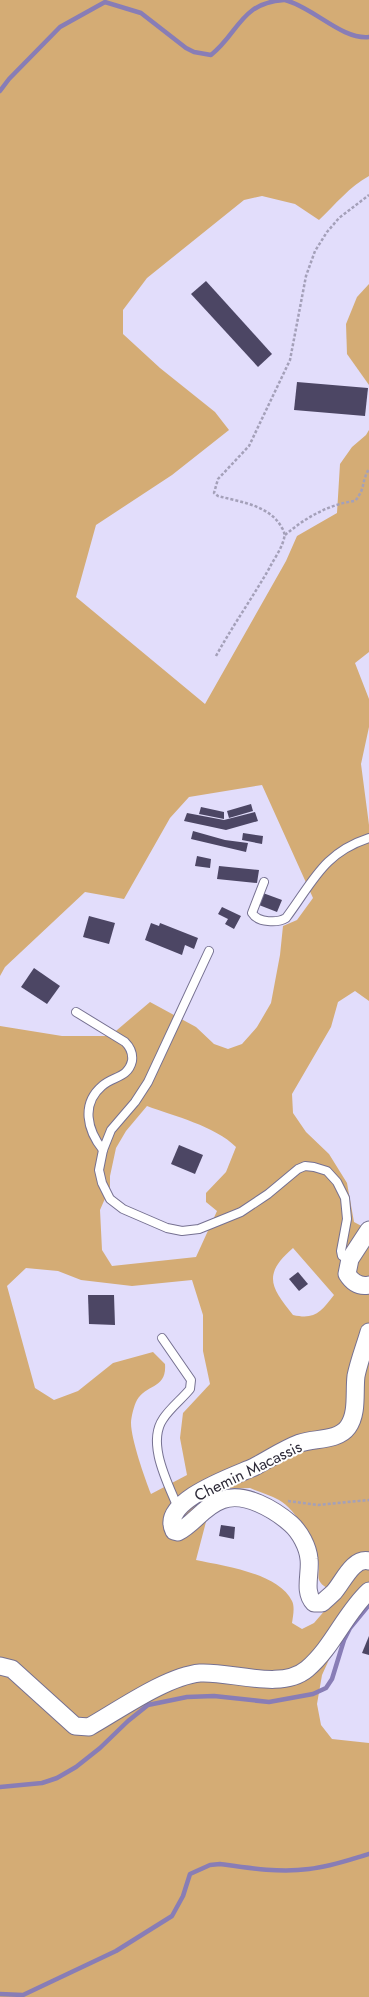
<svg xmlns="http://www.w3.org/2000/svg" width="369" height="1997" font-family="Jost,sans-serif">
	<rect width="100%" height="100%" fill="#e2ddfb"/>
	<g fill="#d4ac75" fill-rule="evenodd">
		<path d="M0,0h369v176c-19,10 -34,29 -50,44l-24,-16 -33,-8 -18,4 -97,78 -24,32v24l37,34 55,44 14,18 -57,45 -76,50 -20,72 129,107 81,-143 11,-25 40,-23 3,-49 12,-17 14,-12 3,-5v222l-14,11 14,36v28l-8,37 8,61v176l-14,-10 -17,11 -7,25 -39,67 1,19 13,19 23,22 18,29 7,39 15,8v358l-37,65 -10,22 -5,29 4,21 11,14 37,4v254h-369v-971l62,10h48l40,-34 46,25 18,17 14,5 14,-5 15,-17 14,-24 9,-48 3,-29 14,-6 16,-22 -51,-113 -73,12 -19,21 -46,81 -39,-7 -80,75 -5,9zM147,1106c27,10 68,20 89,41l-10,25 -20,21v9l11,9 -21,46 -84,9 -10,-16 -2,-40 10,-23v-11l6,-28 10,-17zM293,1248l41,47c-13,17 -19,25 -41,20 -22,-28 -31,-40 0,-67zM26,1268l32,3 23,9 51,6 60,-6 11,35v36l7,33 -27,29 -3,25 7,37 -36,19c-6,-15 -20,-55 -20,-71 0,-5 3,-18 6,-23 9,-16 30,-11 28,-36l-12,-12 -40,11 -35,28 -24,9 -19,-12 -28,-102zM250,1488c9,4 20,7 29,12 17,10 30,35 37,53 9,25 -10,26 23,41l-25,29 -12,6 -10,-6c1,-7 3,-16 0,-22 -14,-28 -68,-35 -96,-41l11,-42 10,-29z"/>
		<polygon points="369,284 369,385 347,354 346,324 357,297"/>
	</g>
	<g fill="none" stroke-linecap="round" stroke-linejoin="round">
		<g stroke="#887db6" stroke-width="4.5">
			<path d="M285,0c28,7 57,40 84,37"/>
			<path d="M0,91l9,-12 51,-52 45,-25 36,11 45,35 8,4 17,3c28,-22 29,-52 73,-55"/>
			<polyline points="0,1787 42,1783 57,1778 76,1767 100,1748 128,1721 148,1705 187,1697 214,1696 269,1702 313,1694 326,1688 332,1679 344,1640 350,1628 369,1605"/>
			<path d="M0,1994l23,1 93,-44 56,-35 11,-20 7,-22 20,-9 10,-1c28,4 60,9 89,5 21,-2 40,-9 60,-15"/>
		</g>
	</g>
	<g fill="#4c4664">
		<polygon points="206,281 272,354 258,367 191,294"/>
		<polygon points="297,382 368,388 365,416 294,410"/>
		<polygon points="251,804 253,811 229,818 227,811"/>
		<polygon points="201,807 224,812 224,819 199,814"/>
		<polygon points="255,812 258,821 226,830 184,821 187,813 224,820"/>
		<polygon points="193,831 225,840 248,843 246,852 191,839"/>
		<polygon points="243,833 263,836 262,844 242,840"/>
		<polygon points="197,856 211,859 210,868 195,866"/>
		<polygon points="219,866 259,870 257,883 217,879"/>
		<polygon points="263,893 282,900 277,912 259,905"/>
		<polygon points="222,907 241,916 234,929 225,924 228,919 218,914"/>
		<polygon points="89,916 115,923 109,944 83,937"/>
		<polygon points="151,923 159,926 160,923 198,938 194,949 185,945 182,955 145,940"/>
		<polygon points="34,968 60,986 47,1004 21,987"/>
		<polygon points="179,1145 203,1155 195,1174 171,1164"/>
		<polygon points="298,1272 308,1284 299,1291 289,1279"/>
		<polygon points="88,1295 114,1295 115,1325 89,1324"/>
		<polygon points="221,1525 235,1527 234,1539 219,1536"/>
		<polygon points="369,1636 369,1655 362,1653"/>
	</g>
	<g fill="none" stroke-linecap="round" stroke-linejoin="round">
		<defs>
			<g id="lane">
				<path d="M264,882l-12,31c6,10 26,10 34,5 27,-36 37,-65 83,-80"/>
				<polyline points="209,951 148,1082 135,1102 111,1130 103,1150 99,1170 102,1183 110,1199 123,1209 167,1228 182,1231 199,1229 241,1212 268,1194 298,1169 305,1166 314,1167 327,1171 337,1182 345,1198 347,1219 341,1251 342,1256 350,1259"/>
				<path d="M76,1012l49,30c5,5 8,12 7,19 -4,17 -19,15 -30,25 -21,18 -15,44 1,64"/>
				<path d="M162,1338l29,42 -1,9c-8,10 -20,19 -27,30 -17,25 6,66 15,89"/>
			</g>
			<g id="street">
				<path d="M369,1230l-19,29 -3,15c5,8 12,13 22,11"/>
				<path d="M369,1332c-4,14 -10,29 -13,44 -2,16 2,37 -8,51 -10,14 -33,11 -48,16 -16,6 -31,16 -46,24 -20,9 -95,34 -80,64l4,1c16,-8 26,-26 44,-32 22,-9 53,10 69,24 9,8 17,23 18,35 2,14 -6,33 5,44h8c4,-4 8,-7 12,-11 9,-10 19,-35 35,-31"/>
				<path d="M0,1666l12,3 63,57 14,1c30,-17 78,-51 111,-54 31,-2 81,18 107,-4 26,-22 38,-56 62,-78"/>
			</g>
		</defs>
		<use href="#lane" stroke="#767191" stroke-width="10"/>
		<use href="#street" stroke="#767191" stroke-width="19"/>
		<g stroke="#a4a0b9" stroke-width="2.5" stroke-dasharray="3 2" stroke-linecap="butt">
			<path d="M285,535c20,-17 44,-31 70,-34 11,-13 6,-19 14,-32"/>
			<path d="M216,656c17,-31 37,-59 54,-89 4,-8 10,-16 13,-25 2,-5 2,-10 -1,-14 -12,-23 -42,-26 -64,-32l-4,-3 4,-14 31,-33 41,-86 16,-84 9,-25 12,-19 12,-14 30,-23"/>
			<polyline points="288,1501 318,1505 369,1500"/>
		</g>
		<use href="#lane" stroke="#fff" stroke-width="8"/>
		<use href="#street" stroke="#fff" stroke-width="17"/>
	</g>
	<g text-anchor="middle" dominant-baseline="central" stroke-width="4" stroke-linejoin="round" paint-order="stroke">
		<g font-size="16" fill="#2e2b39" stroke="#fff">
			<text transform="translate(248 1471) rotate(-26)">Chemin Macassis</text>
		</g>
	</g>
</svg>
